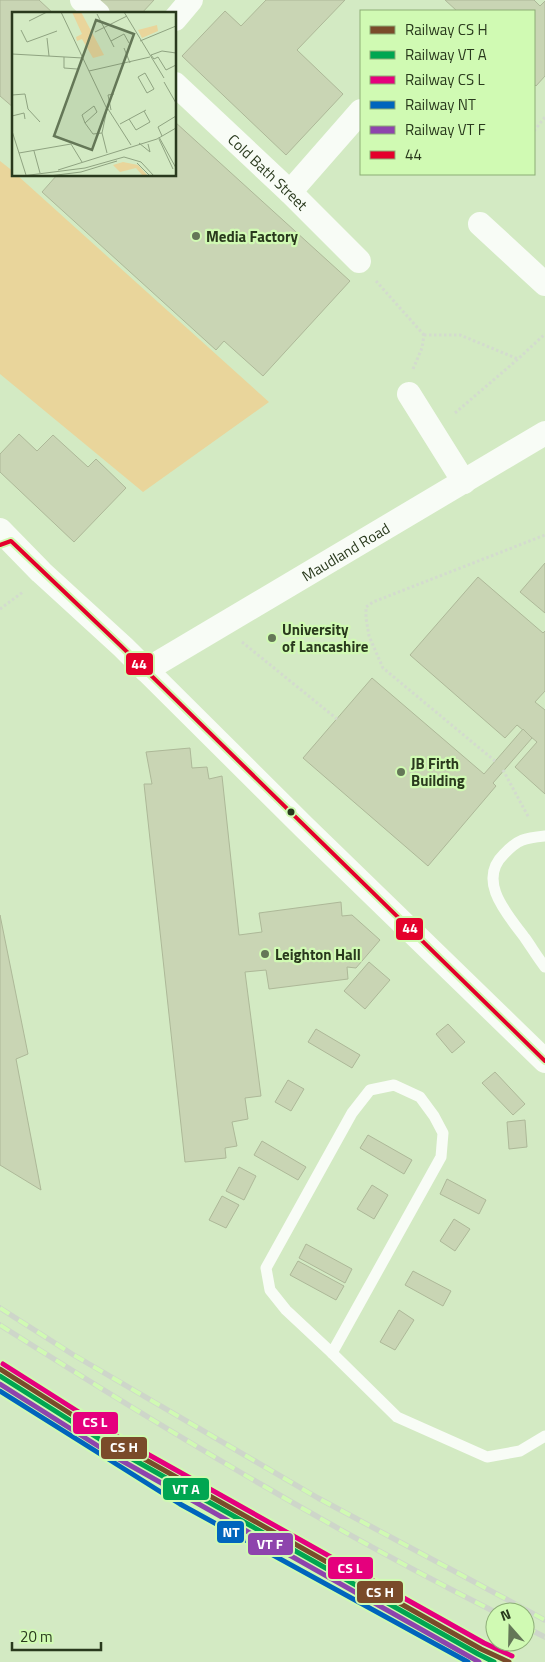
<svg xmlns="http://www.w3.org/2000/svg" width="545" height="1662" font-family="'Titillium Web',sans-serif">
	<rect width="100%" height="100%" fill="#d3eac3"/>
	<polygon fill="#e9d59b" points="0,161 14,172 14,175 17,175 269,402 143,492 0,374"/>
	<g fill="#c9d5b4" stroke="#adb898">
		<polygon points="0,0 39,0 54,14 14,14 14,108 0,96"/>
		<polygon points="94,0 154,0 141,14 110,14"/>
		<polygon points="266,0 345,0 297,50 343,94 286,155 182,56 225,11 241,26"/>
		<polygon points="445,0 534,0 540,6 545,1 545,76 536,86 534,84 534,11 457,11"/>
		<polygon points="175,122 350,281 263,376 224,341 216,350 42,192 57,175 175,175"/>
		<polygon points="19,434 37,451 53,435 88,467 96,459 126,488 74,542 0,472 0,454"/>
		<polygon points="545,563 545,613 520,592"/>
		<polygon points="478,577 543,633 545,631 545,691 535,702 545,710 545,794 515,767 537,742 517,725 505,738 410,655"/>
		<polygon points="372,678 484,774 523,729 532,738 493,783 496,786 428,866 303,758"/>
		<polygon points="190,748 192,768 207,767 209,779 222,776 239,935 262,932 259,913 341,902 342,916 352,915 380,940 356,968 347,967 348,979 269,989 266,970 245,972 261,1096 245,1098 248,1119 232,1122 237,1146 225,1148 226,1158 185,1162 144,784 152,784 146,752"/>
		<polygon points="0,915 28,1054 16,1059 41,1190 0,1165"/>
		<polygon points="369,962 390,980 365,1009 344,991"/>
		<polygon points="448,1024 465,1042 452,1053 436,1034"/>
		<polygon points="316,1029 360,1055 352,1068 308,1042"/>
		<polygon points="495,1072 525,1104 513,1115 482,1083"/>
		<polygon points="288,1080 304,1089 291,1111 275,1102"/>
		<polygon points="525,1120 527,1147 509,1149 507,1122"/>
		<polygon points="368,1135 412,1160 404,1174 360,1148"/>
		<polygon points="262,1141 306,1167 298,1180 254,1155"/>
		<polygon points="239,1167 256,1176 244,1200 226,1191"/>
		<polygon points="447,1179 486,1200 479,1214 440,1194"/>
		<polygon points="372,1185 388,1195 374,1219 357,1209"/>
		<polygon points="222,1196 239,1205 226,1228 209,1220"/>
		<polygon points="454,1219 470,1229 455,1251 440,1241"/>
		<polygon points="306,1244 352,1269 345,1283 299,1258"/>
		<polygon points="298,1261 344,1286 336,1300 290,1275"/>
		<polygon points="413,1271 451,1291 443,1306 405,1285"/>
		<polygon points="399,1310 414,1320 395,1350 380,1342"/>
	</g>
	<g fill="none" stroke-linecap="round" stroke-linejoin="round">
		<g stroke="#d3dbce" stroke-width="3" stroke-dasharray="2.5 2.5" stroke-linecap="butt">
			<polyline points="534,131 545,117"/>
			<polyline points="376,281 424,335"/>
			<polyline points="424,335 460,335 518,359"/>
			<polyline points="413,369 422,348 424,335"/>
			<polyline points="455,413 518,359 545,334"/>
			<polyline points="0,609 23,592"/>
			<polyline points="242,642 337,719"/>
			<polyline points="495,761 383,668 369,636 366,618 366,607 373,602 545,535"/>
			<polyline points="503,770 529,818"/>
		</g>
		<g stroke="#f8fcf6" stroke-width="11">
			<path d="M545,836c-20,2 -27,3 -41,18 -28,27 4,61 21,84 7,10 13,20 20,29"/>
			<polygon points="394,1085 420,1097 434,1116 443,1133 441,1157 332,1353 286,1310 270,1290 266,1268 352,1113 370,1090"/>
			<polyline points="332,1353 397,1417 487,1457 520,1451 545,1436"/>
		</g>
		<g stroke="#f8fcf6" stroke-width="24">
			<polyline points="82,0 98,14"/>
			<polyline points="175,19 191,0"/>
			<path id="s1" d="M175,84l115,108 69,69"/>
			<polyline points="290,192 361,111"/>
			<polyline points="480,224 545,284"/>
			<polyline points="409,394 464,482"/>
			<polyline points="0,530 41,572 123,647 304,827 545,1061"/>
			<path id="s2" d="M146,670l399,-237"/>
		</g>
		<defs>
			<g id="rail">
				<polyline points="0,1308 72,1354 318,1498 545,1620"/>
				<path d="M0,1325c161,102 325,201 495,287"/>
				<polyline points="525,1627 545,1637"/>
			</g>
		</defs>
		<use href="#rail" stroke="#ced6ca" stroke-width="5.5"/>
		<use href="#rail" stroke="#d0fab3" stroke-width="4" stroke-dasharray="11" stroke-linecap="butt"/>
		<defs>
			<polyline id="bus-1" points="0,545 11,541 121,646 545,1061"/>
		</defs>
		<use href="#bus-1" stroke="#d0fab3" stroke-width="8"/>
		<use href="#bus-1" stroke="#e4002b" stroke-width="4"/>
		<defs>
			<polyline id="rail-1" points="0,1369 123,1447 481,1649 509,1662"/>
			<polyline id="rail-2" points="0,1376 120,1452 478,1654 494,1662"/>
			<polyline id="rail-3" points="3,1364 126,1442 484,1643 512,1656"/>
			<polyline id="rail-4" points="0,1391 180,1504 468,1662"/>
			<polyline id="rail-5" points="0,1384 117,1458 479,1662"/>
		</defs>
		<use href="#rail-1" stroke="#d0fab3" stroke-width="9"/>
		<use href="#rail-2" stroke="#d0fab3" stroke-width="9"/>
		<use href="#rail-3" stroke="#d0fab3" stroke-width="9"/>
		<use href="#rail-4" stroke="#d0fab3" stroke-width="9"/>
		<use href="#rail-5" stroke="#d0fab3" stroke-width="9"/>
		<use href="#rail-1" stroke="#7a4b2a" stroke-width="5"/>
		<use href="#rail-2" stroke="#00a651" stroke-width="5"/>
		<use href="#rail-3" stroke="#e5007d" stroke-width="5"/>
		<use href="#rail-4" stroke="#0065bd" stroke-width="5"/>
		<use href="#rail-5" stroke="#8e44ad" stroke-width="5"/>
	</g>
	<g fill="#647757" stroke="#d0fab3" stroke-width="2">
		<circle cx="196" cy="236" r="5"/>
		<circle cx="272" cy="638" r="5"/>
		<circle cx="401" cy="772" r="5"/>
		<circle cx="265" cy="954" r="5"/>
	</g>
	<circle fill="#29391d" stroke="#d0fab3" stroke-width="2" cx="291" cy="812" r="4.5"/>
	<g text-anchor="middle" dominant-baseline="central" stroke-width="4.5" stroke-linejoin="round" paint-order="stroke">
		<g font-size="15" fill="#29391d" stroke="#d0fab3">
			<text stroke="none"><textPath href="#s1" startOffset="128">Cold Bath Street</textPath></text>
			<text stroke="none"><textPath href="#s2" startOffset="232">Maudland Road</textPath></text>
		</g>
		<g font-size="15" font-weight="bold" fill="#29391d" stroke="#d0fab3" text-anchor="start">
			<text x="206" y="236">Media Factory</text>
			<text x="282" y="629">University<tspan x="282" dy="17">of Lancashire</tspan></text>
			<text x="411" y="763">JB Firth<tspan x="411" dy="17">Building</tspan></text>
			<text x="275" y="954">Leighton Hall</text>
		</g>
	</g>
	<g transform="translate(12 12)">
		<rect width="164" height="164" fill="#d3eac3"/>
		<path d="M60,0h9l23,43 -11,3 -11,-19 -5,2 -1,-4 6,-3zM145,13l1,6 -16,7 -4,-8zM111,150l15,3 10,11h-5l-7,-8 -16,4 -7,-7z" fill="#e9d59b"/>
		<path fill="none" stroke="#8fa381" stroke-width="1" d="M49,0l46,97 -5,24 5,20M112,0l40,66M85,2l17,33M17,9l18,-9M9,18l6,12 30,-11M83,20l32,-16M35,26l2,18M99,29l13,-7 5,9M128,29l36,-15M112,36l6,15M164,41l-14,-2 -11,4 3,4 4,-2 8,13 10,-5M0,42l71,4M52,45v11l13,1M77,59l61,-14M133,61l9,16 -7,4 -9,-16zM152,70l12,21M0,83l13,-1 3,15 12,13M82,94l3,6 -12,11 -3,-8zM96,97l23,36M99,98l-3,-15 6,-1M0,104l12,-3 1,6M117,107l7,11 14,-8 -6,-11M73,111l8,11 9,-1M108,112l26,-14M0,119l14,44M150,124l-4,-9 18,-11M147,125l17,31M147,127l14,30M127,131l11,9 -2,-8M22,139l6,22M7,141l52,-9 11,18M125,151l13,13M46,158l99,-31 19,-11M10,164l63,-8 39,-11 17,5 13,14M37,164l32,-4 36,-11"/>
		<path fill="#647757" fill-opacity="0.15" stroke="#647757" stroke-width="2.5" d="M84,8l38,14 -42,116 -38,-14z"/>
		<rect width="164" height="164" fill="none" stroke="#29391d" stroke-width="2.5"/>
	</g>
	<g stroke="#d0fab3" stroke-width="2">
		<rect x="125" y="652" width="29" height="24" rx="5" fill="#e4002b"/>
		<rect x="395" y="917" width="29" height="24" rx="5" fill="#e4002b"/>
		<rect x="72" y="1411" width="47" height="24" rx="5" fill="#e5007d"/>
		<rect x="100" y="1436" width="48" height="24" rx="5" fill="#7a4b2a"/>
		<rect x="162" y="1477" width="48" height="24" rx="5" fill="#00a651"/>
		<rect x="216" y="1520" width="29" height="24" rx="5" fill="#0065bd"/>
		<rect x="247" y="1532" width="47" height="24" rx="5" fill="#8e44ad"/>
		<rect x="327" y="1556" width="47" height="24" rx="5" fill="#e5007d"/>
		<rect x="356" y="1580" width="48" height="24" rx="5" fill="#7a4b2a"/>
	</g>
	<g font-size="14" text-anchor="middle" font-weight="bold" fill="#fff">
		<text x="139" y="669">44</text>
		<text x="410" y="933">44</text>
		<text x="95" y="1427">CS L</text>
		<text x="124" y="1452">CS H</text>
		<text x="186" y="1494">VT A</text>
		<text x="231" y="1537">NT</text>
		<text x="270" y="1549">VT F</text>
		<text x="350" y="1573">CS L</text>
		<text x="380" y="1597">CS H</text>
	</g>
	<rect x="360" y="10" width="175" height="165" fill="#d0fab3" stroke="#8dad77"/>
	<rect x="370" y="26" width="25" height="8" fill="#7a4b2a" stroke="#8dad77"/>
	<text x="405" y="35" font-size="15" fill="#29391d">Railway CS H</text>
	<rect x="370" y="51" width="25" height="8" fill="#00a651" stroke="#8dad77"/>
	<text x="405" y="60" font-size="15" fill="#29391d">Railway VT A</text>
	<rect x="370" y="76" width="25" height="8" fill="#e5007d" stroke="#8dad77"/>
	<text x="405" y="85" font-size="15" fill="#29391d">Railway CS L</text>
	<rect x="370" y="101" width="25" height="8" fill="#0065bd" stroke="#8dad77"/>
	<text x="405" y="110" font-size="15" fill="#29391d">Railway NT</text>
	<rect x="370" y="126" width="25" height="8" fill="#8e44ad" stroke="#8dad77"/>
	<text x="405" y="135" font-size="15" fill="#29391d">Railway VT F</text>
	<rect x="370" y="151" width="25" height="8" fill="#e4002b" stroke="#8dad77"/>
	<text x="405" y="160" font-size="15" fill="#29391d">44</text>
	<g transform="translate(510 1627) rotate(340)"><circle r="24" fill="#d0fab3" stroke="#8dad77"/>
	<path d="M0-4L9 19L0 12L-9 19Z" fill="#647757"/>
	<text y="-8" font-size="14" font-weight="bold" text-anchor="middle" fill="#29391d">N</text>
	</g>
	<path d="M12 1642v8h89v-8" fill="none" stroke="#29391d" stroke-width="2.5"/>
	<text x="20" y="1642" font-size="15" fill="#29391d" stroke="#d0fab3" stroke-width="4" paint-order="stroke">20 m</text>
</svg>
